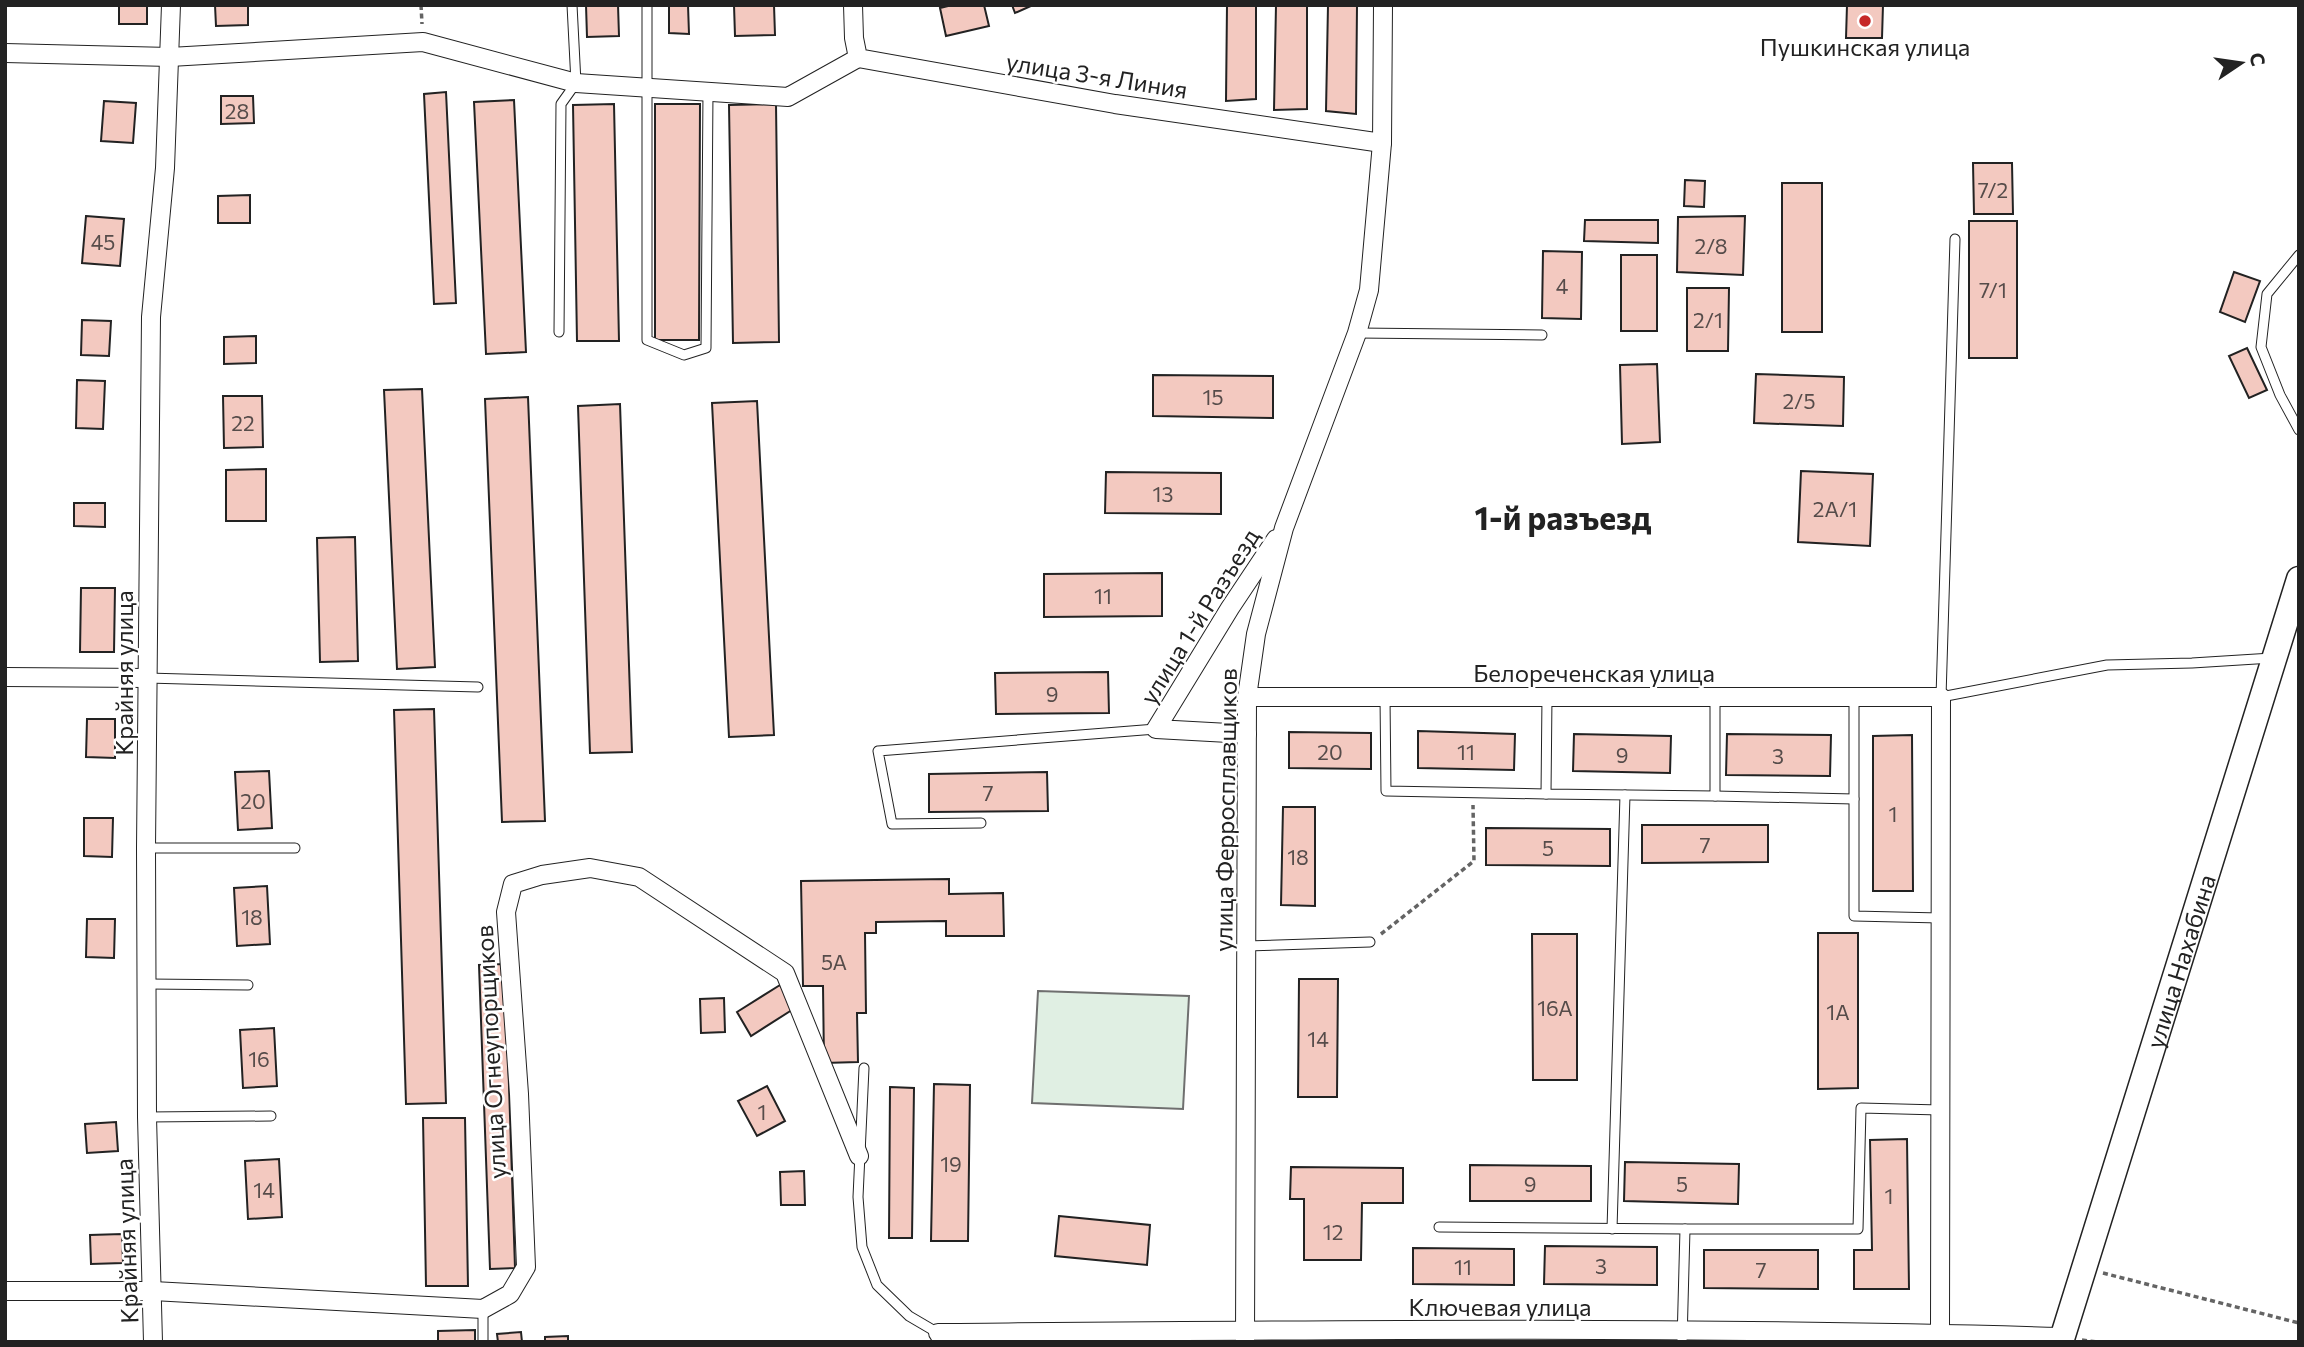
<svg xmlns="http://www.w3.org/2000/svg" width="2304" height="1347" font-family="Commissioner,sans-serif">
	<rect width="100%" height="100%" fill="#fff"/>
	<polygon fill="#e0efe3" stroke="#6f6f6f" stroke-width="2" points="1038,991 1189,996 1183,1109 1032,1103"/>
	<g fill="#f3c9c0" stroke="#222" stroke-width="2">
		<rect x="119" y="5" width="28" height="19"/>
		<polygon points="215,5 248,5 248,25 216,26"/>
		<polygon points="586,5 618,5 619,36 587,37"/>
		<polygon points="669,5 688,5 689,34 669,33"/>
		<polygon points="734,5 774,5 775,35 735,36"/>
		<polygon points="952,5 984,5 989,26 946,36 940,8"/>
		<polygon points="1012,5 1033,5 1015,13"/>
		<polygon points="1227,5 1256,5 1256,99 1226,101"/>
		<polygon points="1276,5 1307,5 1307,109 1274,110"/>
		<polygon points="1328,5 1357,5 1356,114 1326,111"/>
		<polygon points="1847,5 1883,5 1882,38 1846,38"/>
		<polygon points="446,92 456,303 434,304 424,94"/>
		<polygon points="221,96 253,96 254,123 221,124"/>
		<polygon points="514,100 526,352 486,354 474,102"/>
		<polygon points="104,101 136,103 133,143 101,141"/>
		<polygon points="614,104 619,341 577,341 573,105"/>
		<polygon points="655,104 700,104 699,340 655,340"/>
		<polygon points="776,104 779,342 733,343 729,105"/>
		<polygon points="1973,163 2012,163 2013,214 1974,214"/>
		<polygon points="1685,180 1705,181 1704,207 1684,206"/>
		<rect x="1782" y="183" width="40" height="149"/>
		<polygon points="250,195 250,223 218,223 218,196"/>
		<polygon points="86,216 124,219 120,266 82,263"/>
		<polygon points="1745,216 1743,275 1677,272 1678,217"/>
		<polygon points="1585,220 1658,220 1658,243 1584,241"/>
		<rect x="1969" y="221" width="48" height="137"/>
		<polygon points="1543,251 1582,252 1581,319 1542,318"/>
		<rect x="1621" y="255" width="36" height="76"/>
		<polygon points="2234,272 2260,281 2245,322 2220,312"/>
		<polygon points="1687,288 1729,288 1728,351 1687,351"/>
		<polygon points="82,320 111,321 109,356 81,355"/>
		<polygon points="256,336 256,363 224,364 224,337"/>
		<polygon points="2247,348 2267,390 2249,398 2229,356"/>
		<polygon points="1657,364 1660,442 1622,444 1620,365"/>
		<polygon points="1756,374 1844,377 1843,426 1754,423"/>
		<polygon points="1153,375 1273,376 1273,418 1153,416"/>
		<polygon points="77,380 105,381 103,429 76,428"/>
		<polygon points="422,389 435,667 397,669 384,390"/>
		<polygon points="223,396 262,396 263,447 224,448"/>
		<polygon points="528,397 545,821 502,822 485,399"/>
		<polygon points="757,401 774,735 729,737 712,403"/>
		<polygon points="620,404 632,752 590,753 578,406"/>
		<polygon points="266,469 266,521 226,521 226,470"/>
		<polygon points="1801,471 1873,474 1870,546 1798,542"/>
		<polygon points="1106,472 1221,473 1221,514 1105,513"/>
		<polygon points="74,503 105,503 105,527 74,526"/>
		<polygon points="355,537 358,661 320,662 317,538"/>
		<polygon points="1162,573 1162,616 1044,617 1044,574"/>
		<polygon points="81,588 115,588 114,652 80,652"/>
		<polygon points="1108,672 1109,713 996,714 995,673"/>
		<polygon points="434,709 446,1103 406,1104 394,710"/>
		<polygon points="87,719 115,719 115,758 86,757"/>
		<polygon points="1418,731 1515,734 1514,770 1418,768"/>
		<polygon points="1289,732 1371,733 1371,769 1289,768"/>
		<polygon points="1574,734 1671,736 1670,773 1573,771"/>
		<polygon points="1727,734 1831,735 1830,776 1726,775"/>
		<polygon points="1912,735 1913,891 1873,891 1873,736"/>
		<polygon points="269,771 272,828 238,830 235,772"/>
		<polygon points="1047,772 1048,811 929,812 929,774"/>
		<polygon points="1283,807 1315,807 1315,906 1281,905"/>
		<polygon points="84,818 113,818 112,857 84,856"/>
		<polygon points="1642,825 1768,825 1768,862 1642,863"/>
		<polygon points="1486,828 1610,829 1610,866 1486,865"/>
		<polygon points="949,879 949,894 1003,893 1004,936 946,936 946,921 876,922 876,933 865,933 866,1013 857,1013 858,1062 824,1063 823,986 803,986 801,881"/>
		<polygon points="267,886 270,944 237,946 234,888"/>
		<polygon points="87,919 115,919 114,958 86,957"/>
		<polygon points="1818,933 1858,933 1858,1088 1818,1089"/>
		<polygon points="1532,934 1577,934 1577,1080 1533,1080"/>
		<polygon points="505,964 515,1268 490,1269 479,965"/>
		<polygon points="1299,979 1338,979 1337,1097 1298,1097"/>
		<polygon points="780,985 795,1008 751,1036 737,1012"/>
		<polygon points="724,998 725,1032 701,1033 700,999"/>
		<polygon points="274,1028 277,1086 243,1088 240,1030"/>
		<polygon points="934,1084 970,1085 968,1241 931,1241"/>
		<polygon points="767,1086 785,1121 757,1136 738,1101"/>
		<polygon points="890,1087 914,1088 912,1238 889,1238"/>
		<polygon points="423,1118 465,1118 468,1286 426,1286"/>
		<polygon points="116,1122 118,1151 87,1153 85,1124"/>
		<polygon points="1907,1139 1909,1289 1854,1289 1854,1250 1872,1250 1870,1140"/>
		<polygon points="279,1159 282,1217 248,1219 245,1161"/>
		<polygon points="1625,1162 1739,1164 1738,1204 1624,1201"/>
		<polygon points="1470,1165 1591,1166 1591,1201 1470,1201"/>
		<polygon points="1291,1167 1403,1168 1403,1203 1362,1203 1361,1260 1304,1260 1304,1199 1290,1199"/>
		<polygon points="804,1171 805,1205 781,1205 780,1172"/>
		<polygon points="1059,1216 1150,1225 1147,1265 1055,1256"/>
		<polygon points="122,1234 123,1263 91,1264 90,1235"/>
		<polygon points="1545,1246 1657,1247 1657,1285 1544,1284"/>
		<polygon points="1413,1248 1514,1249 1514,1285 1413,1284"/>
		<polygon points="1704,1250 1818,1250 1818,1289 1704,1288"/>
		<polygon points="475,1330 475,1342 438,1342 438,1331"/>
		<polygon points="521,1332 522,1342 498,1342 497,1334"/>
		<polygon points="568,1336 568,1342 545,1342 545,1337"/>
	</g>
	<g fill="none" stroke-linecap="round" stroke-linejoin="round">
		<defs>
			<g id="service">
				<polyline points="647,5 647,340 684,355 706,348 708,92"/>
				<polyline points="1955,239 1941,697 2107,665 2192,663 2272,658"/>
				<polyline points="2299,255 2267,294 2261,347 2280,395 2299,430"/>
				<polyline points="559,332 561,104 576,83 572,5"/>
				<polyline points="1357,333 1542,335"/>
				<polyline points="147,678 478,687"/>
				<polyline points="1385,697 1386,791 1546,794"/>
				<polyline points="1547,697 1546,794 1715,796 1715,697"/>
				<polyline points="1854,697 1854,916 1940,918"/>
				<polyline points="1715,796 1854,799"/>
				<polyline points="981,823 892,824 878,751 1156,729"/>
				<polyline points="146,848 295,848"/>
				<polyline points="1246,946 1370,942"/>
				<polyline points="148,984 248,985"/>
				<polyline points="864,1068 858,1197 862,1247 877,1285 909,1316 938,1333 936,1342"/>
				<polyline points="147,1117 271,1116"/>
				<polyline points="1439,1227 1685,1229 1682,1342"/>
				<polyline points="1612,1229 1625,795"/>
				<polyline points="1685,1229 1858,1229 1861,1108 1940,1110"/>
				<polyline points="483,1309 483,1342"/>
			</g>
			<g id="minor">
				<polyline points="853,5 854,38 858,58 1115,104 1382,143"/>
				<polyline points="5,53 170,57 423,42 576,83 788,97 858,58"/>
				<polyline points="5,677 147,678"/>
				<polyline points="1247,697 1941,697 1940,1333"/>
				<polyline points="1247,734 1156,729 1230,608 1276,539"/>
				<polyline points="5,1291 153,1291 483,1309 510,1294 526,1267 519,1094 506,912 513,884 542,875 590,868 639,877 785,973 859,1156"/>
				<path d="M938,1333c375,-3 750,-7 1124,4"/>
				<polyline points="153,1342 147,1117 146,848 151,317 165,168 171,5"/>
				<polyline points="1245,1342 1247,697 1256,634 1284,528 1357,333 1369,290 1382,143 1383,5"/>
			</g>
			<g id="secondary">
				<path id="s1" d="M2061,1342l238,-763"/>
			</g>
		</defs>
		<use href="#service" stroke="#222" stroke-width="11"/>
		<use href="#minor" stroke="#222" stroke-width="20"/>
		<use href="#secondary" stroke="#222" stroke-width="27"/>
		<g stroke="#646464" stroke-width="3.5" stroke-dasharray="5 3.5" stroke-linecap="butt">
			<polyline points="421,5 422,24"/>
			<polyline points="1381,934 1474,861 1473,805"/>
			<polyline points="2103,1273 2299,1323"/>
			<polyline points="2082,1340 2097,1342"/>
		</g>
		<use href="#service" stroke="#fff" stroke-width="9"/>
		<use href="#minor" stroke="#fff" stroke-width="18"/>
		<use href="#secondary" stroke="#fff" stroke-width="24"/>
	</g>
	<circle fill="#c62828" stroke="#fff" stroke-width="2.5" cx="1865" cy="21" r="7"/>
	<g text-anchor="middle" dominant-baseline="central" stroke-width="5" stroke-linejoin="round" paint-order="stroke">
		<g font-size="21" fill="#564c4a">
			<text x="237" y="110">28</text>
			<text x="1993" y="189">7/2</text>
			<text x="103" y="241">45</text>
			<text x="1711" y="245">2/8</text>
			<text x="1562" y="285">4</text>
			<text x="1993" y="289">7/1</text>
			<text x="1708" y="319">2/1</text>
			<text x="1213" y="396">15</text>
			<text x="1799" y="400">2/5</text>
			<text x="243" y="422">22</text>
			<text x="1163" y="493">13</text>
			<text x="1835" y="508">2А/1</text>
			<text x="1103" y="595">11</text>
			<text x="1052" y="693">9</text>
			<text x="1330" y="751">20</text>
			<text x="1466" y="751">11</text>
			<text x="1622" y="754">9</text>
			<text x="1778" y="755">3</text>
			<text x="988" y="792">7</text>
			<text x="253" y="800">20</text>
			<text x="1893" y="813">1</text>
			<text x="1705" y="844">7</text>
			<text x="1548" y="847">5</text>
			<text x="1298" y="856">18</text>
			<text x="252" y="916">18</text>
			<text x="834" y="961">5А</text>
			<text x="1555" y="1007">16А</text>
			<text x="1838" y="1011">1А</text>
			<text x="1318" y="1038">14</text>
			<text x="259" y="1058">16</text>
			<text x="762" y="1111">1</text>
			<text x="951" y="1163">19</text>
			<text x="1530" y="1183">9</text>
			<text x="1682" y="1183">5</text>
			<text x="264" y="1189">14</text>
			<text x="1889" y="1195">1</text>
			<text x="1333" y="1231">12</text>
			<text x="1601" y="1265">3</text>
			<text x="1463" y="1266">11</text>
			<text x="1761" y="1269">7</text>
		</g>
		<g font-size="24" fill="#222" stroke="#fff">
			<text x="1865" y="46">Пушкинская улица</text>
		</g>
		<g font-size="24" fill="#222" stroke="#fff">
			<text transform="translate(1097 75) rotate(9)">улица 3-я Линия</text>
			<text transform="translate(1199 616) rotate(-58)">улица 1-й Разъезд</text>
			<text x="1594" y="672">Белореченская улица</text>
			<text transform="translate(123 673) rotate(-90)">Крайняя улица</text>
			<text transform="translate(1225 810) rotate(-89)">улица Ферросплавщиков</text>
			<text stroke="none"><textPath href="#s1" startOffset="399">улица Нахабина</textPath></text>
			<text transform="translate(490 1052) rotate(-93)">улица Огнеупорщиков</text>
			<text transform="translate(126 1241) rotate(-92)">Крайняя улица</text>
			<text x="1500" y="1306">Ключевая улица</text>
		</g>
		<g font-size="32" font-weight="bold" fill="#222" stroke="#fff">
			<text x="1563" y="517">1-й разъезд</text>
		</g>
	</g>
	<rect width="2304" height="1347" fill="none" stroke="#222222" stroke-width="14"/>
	<g transform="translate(2241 63) rotate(77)" stroke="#ffffff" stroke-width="5" paint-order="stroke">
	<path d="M0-5L12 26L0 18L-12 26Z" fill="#222222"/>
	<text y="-10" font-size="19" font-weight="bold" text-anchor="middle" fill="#222222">С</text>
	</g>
</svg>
